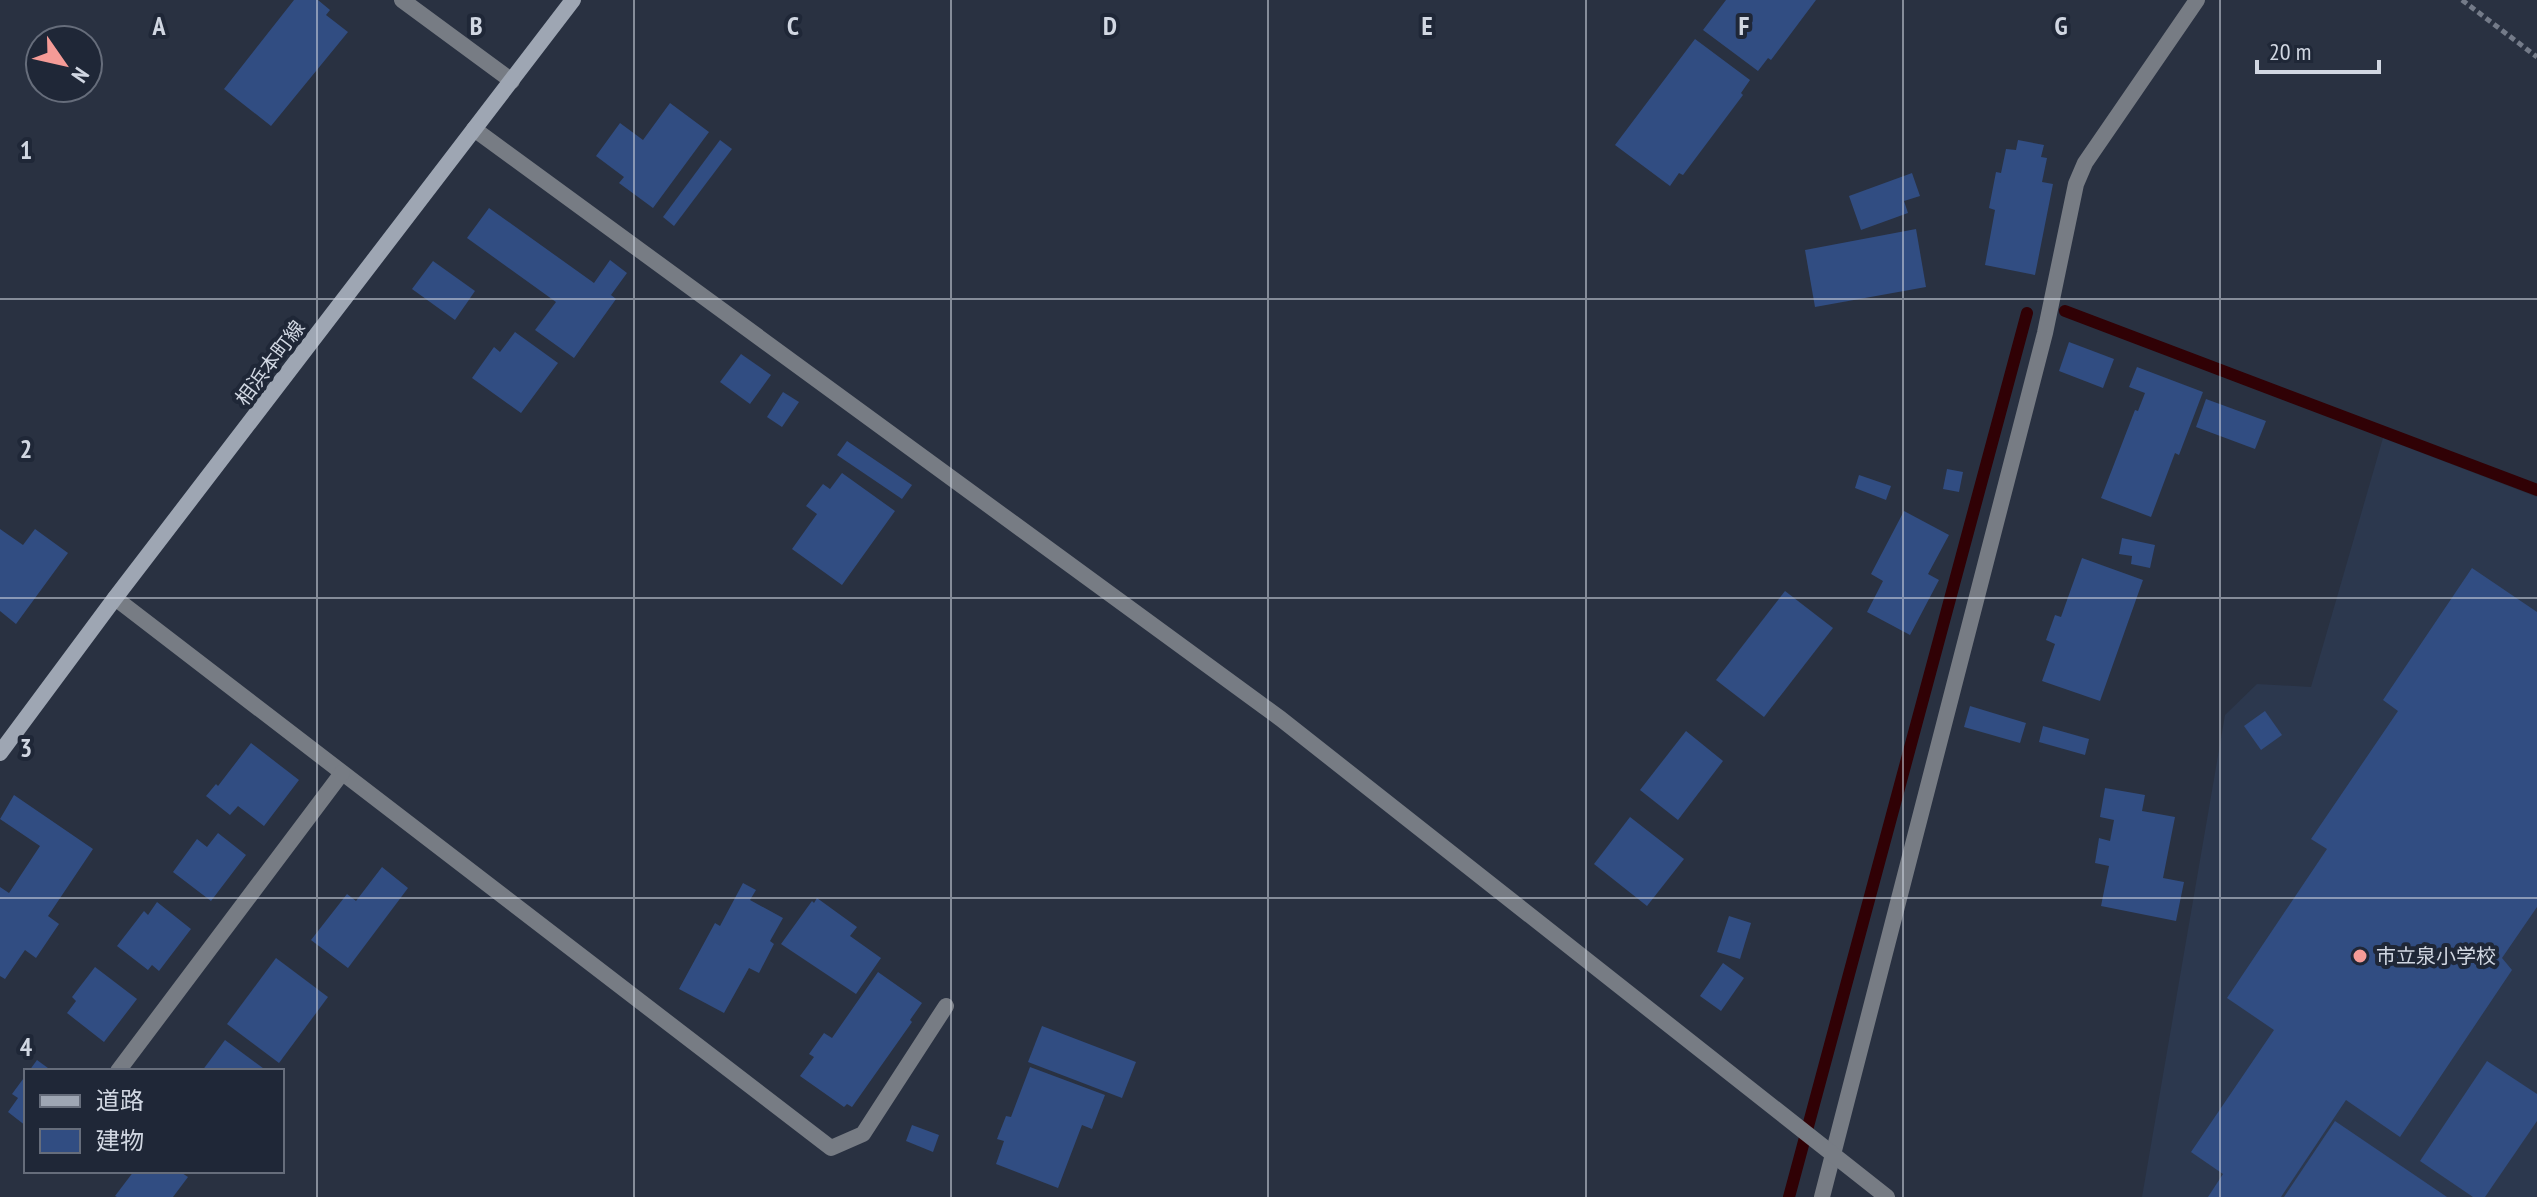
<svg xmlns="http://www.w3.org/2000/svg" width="2537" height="1197" font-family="'PT Sans Narrow','Noto Sans JP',sans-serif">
	<rect width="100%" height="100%" fill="#293141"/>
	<polygon fill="#2c384e" points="2383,438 2537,497 2537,1197 2142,1197 2225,715 2257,684 2311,687"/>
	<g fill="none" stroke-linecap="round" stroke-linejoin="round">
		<g stroke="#300105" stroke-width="12">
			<polyline points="2065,311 2537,490"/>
			<polyline points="1789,1197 2027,313"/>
		</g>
	</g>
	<g fill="#314d82">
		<polygon points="294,0 318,0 330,10 326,15 348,32 271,126 224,89"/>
		<polygon points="1726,0 1816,0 1771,60 1768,58 1758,71 1703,30"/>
		<polygon points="1695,39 1750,80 1741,93 1743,95 1683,175 1679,173 1670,186 1615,145"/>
		<polygon points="670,103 709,132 653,208 619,183 624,177 596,156 620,123 643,140"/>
		<polygon points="720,140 732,149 674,226 663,217"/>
		<polygon points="2018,140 2044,145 2041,157 2047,158 2042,182 2053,184 2035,275 1985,265 1995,210 1989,208 1996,172 2001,173 2006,149 2016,150"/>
		<polygon points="1912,173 1920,196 1904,201 1908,213 1861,230 1849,196"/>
		<polygon points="489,208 594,283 610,260 627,273 611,295 616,299 574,358 535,330 556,302 467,238"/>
		<polygon points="1916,229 1926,287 1815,307 1805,250"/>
		<polygon points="433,261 475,291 455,320 412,289"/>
		<polygon points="515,332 558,363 521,413 472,378 494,347 500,352"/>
		<polygon points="2069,342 2114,359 2103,388 2059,371"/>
		<polygon points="741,354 771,375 750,404 720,382"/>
		<polygon points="2137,367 2203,392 2179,455 2175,453 2151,517 2101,498 2135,410 2138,411 2145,393 2129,387"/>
		<polygon points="783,392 799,402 782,427 767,417"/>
		<polygon points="2206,399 2266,421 2255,449 2196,427"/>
		<polygon points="847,441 912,485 902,499 837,455"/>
		<polygon points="1947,469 1963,472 1959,492 1943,489"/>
		<polygon points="842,473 895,511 842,585 792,549 817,514 806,506 823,484 830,489"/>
		<polygon points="1859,475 1891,486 1886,500 1855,488"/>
		<polygon points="1904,511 1949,535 1928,574 1939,580 1910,635 1867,612 1883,581 1871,574"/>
		<polygon points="0,529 23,545 35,529 68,553 16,624 0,611"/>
		<polygon points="2122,538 2155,545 2150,568 2131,564 2132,556 2119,554"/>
		<polygon points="2082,558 2143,580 2100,701 2042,681 2055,644 2046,640 2055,615 2061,617"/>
		<polygon points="2472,568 2537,612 2537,907 2502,958 2512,970 2400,1137 2346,1100 2281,1197 2208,1197 2223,1174 2191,1152 2274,1030 2227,998 2327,849 2311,839 2398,711 2383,700"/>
		<polygon points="1785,591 1833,628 1764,717 1716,680"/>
		<polygon points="1970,706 2026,723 2020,743 1964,727"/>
		<polygon points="2265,711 2282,735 2261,750 2244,726"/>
		<polygon points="2043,726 2089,739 2085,755 2039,742"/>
		<polygon points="1686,731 1723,761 1678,820 1640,790"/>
		<polygon points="251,743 299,780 264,826 238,806 230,815 206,796 216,784 218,786"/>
		<polygon points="2105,788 2145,795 2142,811 2175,817 2163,878 2184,882 2176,921 2101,906 2109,866 2095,863 2099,838 2110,841 2114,820 2100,817"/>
		<polygon points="14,795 93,849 48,916 59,924 36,958 25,950 5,979 0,976 0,887 9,893 40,846 0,819"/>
		<polygon points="1630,817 1684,859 1647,906 1594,864"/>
		<polygon points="218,833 246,855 211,901 173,872 197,839 207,847"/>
		<polygon points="382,867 408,888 348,968 311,940 347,894 356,901"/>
		<polygon points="743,883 756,890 750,900 783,918 770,941 774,944 759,973 749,968 724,1013 679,989 715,923 720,926"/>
		<polygon points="817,898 857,927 850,936 881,958 856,994 781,944 812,901 814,903"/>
		<polygon points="157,902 191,929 159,971 152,965 148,970 117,946 144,911 148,915"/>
		<polygon points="1729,916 1751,923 1740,959 1717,952"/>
		<polygon points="276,958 328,997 279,1063 227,1024"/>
		<polygon points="1723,963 1744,978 1721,1011 1700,996"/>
		<polygon points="95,967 137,999 104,1042 67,1013 76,1001 72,997"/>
		<polygon points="878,972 922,1003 910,1020 912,1022 852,1107 847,1104 844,1107 800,1076 814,1057 809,1054 824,1033 832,1038"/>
		<polygon points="1042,1026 1136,1062 1122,1098 1028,1062"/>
		<polygon points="225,1040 267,1071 202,1071"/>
		<polygon points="37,1060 52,1071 29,1071"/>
		<polygon points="2487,1061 2537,1094 2537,1121 2485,1197 2473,1197 2420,1161"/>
		<polygon points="1030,1067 1105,1095 1092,1129 1082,1125 1058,1188 996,1164 1004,1141 997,1139 1006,1116 1011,1117"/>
		<polygon points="26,1075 26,1126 8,1112 18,1098 12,1094"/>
		<polygon points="2335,1121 2447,1197 2284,1197"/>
		<polygon points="912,1125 939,1135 933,1152 906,1141"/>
		<polygon points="134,1171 179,1171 188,1177 173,1197 117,1197 115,1196"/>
	</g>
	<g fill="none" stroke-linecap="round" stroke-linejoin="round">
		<polyline stroke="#747b89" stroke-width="5" stroke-dasharray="6 4" stroke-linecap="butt" points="2462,0 2537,57"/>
		<g stroke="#777c84" stroke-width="16">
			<polyline points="402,0 512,81"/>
			<polyline points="115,598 831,1148 863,1134 946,1006"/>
			<polyline points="118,1071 342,773"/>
			<polyline points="1822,1197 2045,333 2076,184 2085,163 2197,0"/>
		</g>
		<polyline stroke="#777c84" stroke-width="16" points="474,129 1281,719 1887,1197"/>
		<polyline stroke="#9ea6b3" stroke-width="16" points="0,753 115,598 573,0"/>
	</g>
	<path fill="none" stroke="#d1d7e2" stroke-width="2" stroke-opacity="0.55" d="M317,0v1197M634,0v1197M951,0v1197M1268,0v1197M1586,0v1197M1903,0v1197M2220,0v1197M0,299h2537M0,598h2537M0,898h2537"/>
	<circle fill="#f59b97" stroke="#1f2737" stroke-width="3" cx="2360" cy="956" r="8"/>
	<g text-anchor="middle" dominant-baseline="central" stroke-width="8" stroke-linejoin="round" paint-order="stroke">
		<g font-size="20" fill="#d1d7e2" stroke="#1f2737">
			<text transform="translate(270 363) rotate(-53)">相浜本町線</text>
		</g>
		<g font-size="20" fill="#d1d7e2" stroke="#1f2737" text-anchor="start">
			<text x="2376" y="956">市立泉小学校</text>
		</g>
	</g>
	<g font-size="26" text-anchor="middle" font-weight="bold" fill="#d1d7e2" stroke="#1f2737" stroke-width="8" stroke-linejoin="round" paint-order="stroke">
		<text x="159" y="35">A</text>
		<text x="476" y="35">B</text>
		<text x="793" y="35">C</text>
		<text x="1110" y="35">D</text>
		<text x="1427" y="35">E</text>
		<text x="1744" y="35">F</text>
		<text x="2061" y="35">G</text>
		<text x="26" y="159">1</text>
		<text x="26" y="458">2</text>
		<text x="26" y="757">3</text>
		<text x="26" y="1056">4</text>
	</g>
	<rect x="24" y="1069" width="260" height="104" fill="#1f2737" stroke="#666d7b" stroke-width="2"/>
	<rect x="40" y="1095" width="40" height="12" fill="#9ea6b3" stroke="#666d7b" stroke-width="2"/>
	<text x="96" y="1109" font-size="24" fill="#d1d7e2">道路</text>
	<rect x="40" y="1129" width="40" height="24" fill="#314d82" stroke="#666d7b" stroke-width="2"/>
	<text x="96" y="1149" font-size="24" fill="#d1d7e2">建物</text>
	<g transform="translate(64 64) rotate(124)"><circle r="38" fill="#1f2737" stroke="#666d7b" stroke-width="2"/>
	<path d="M0-6L14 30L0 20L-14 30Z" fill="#f59b97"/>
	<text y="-12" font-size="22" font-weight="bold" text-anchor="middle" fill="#d1d7e2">N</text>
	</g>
	<path d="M2257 60v12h122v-12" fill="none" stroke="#d1d7e2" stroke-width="4"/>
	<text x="2269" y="60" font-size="24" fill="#d1d7e2" stroke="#1f2737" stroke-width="6" paint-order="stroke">20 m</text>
</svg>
